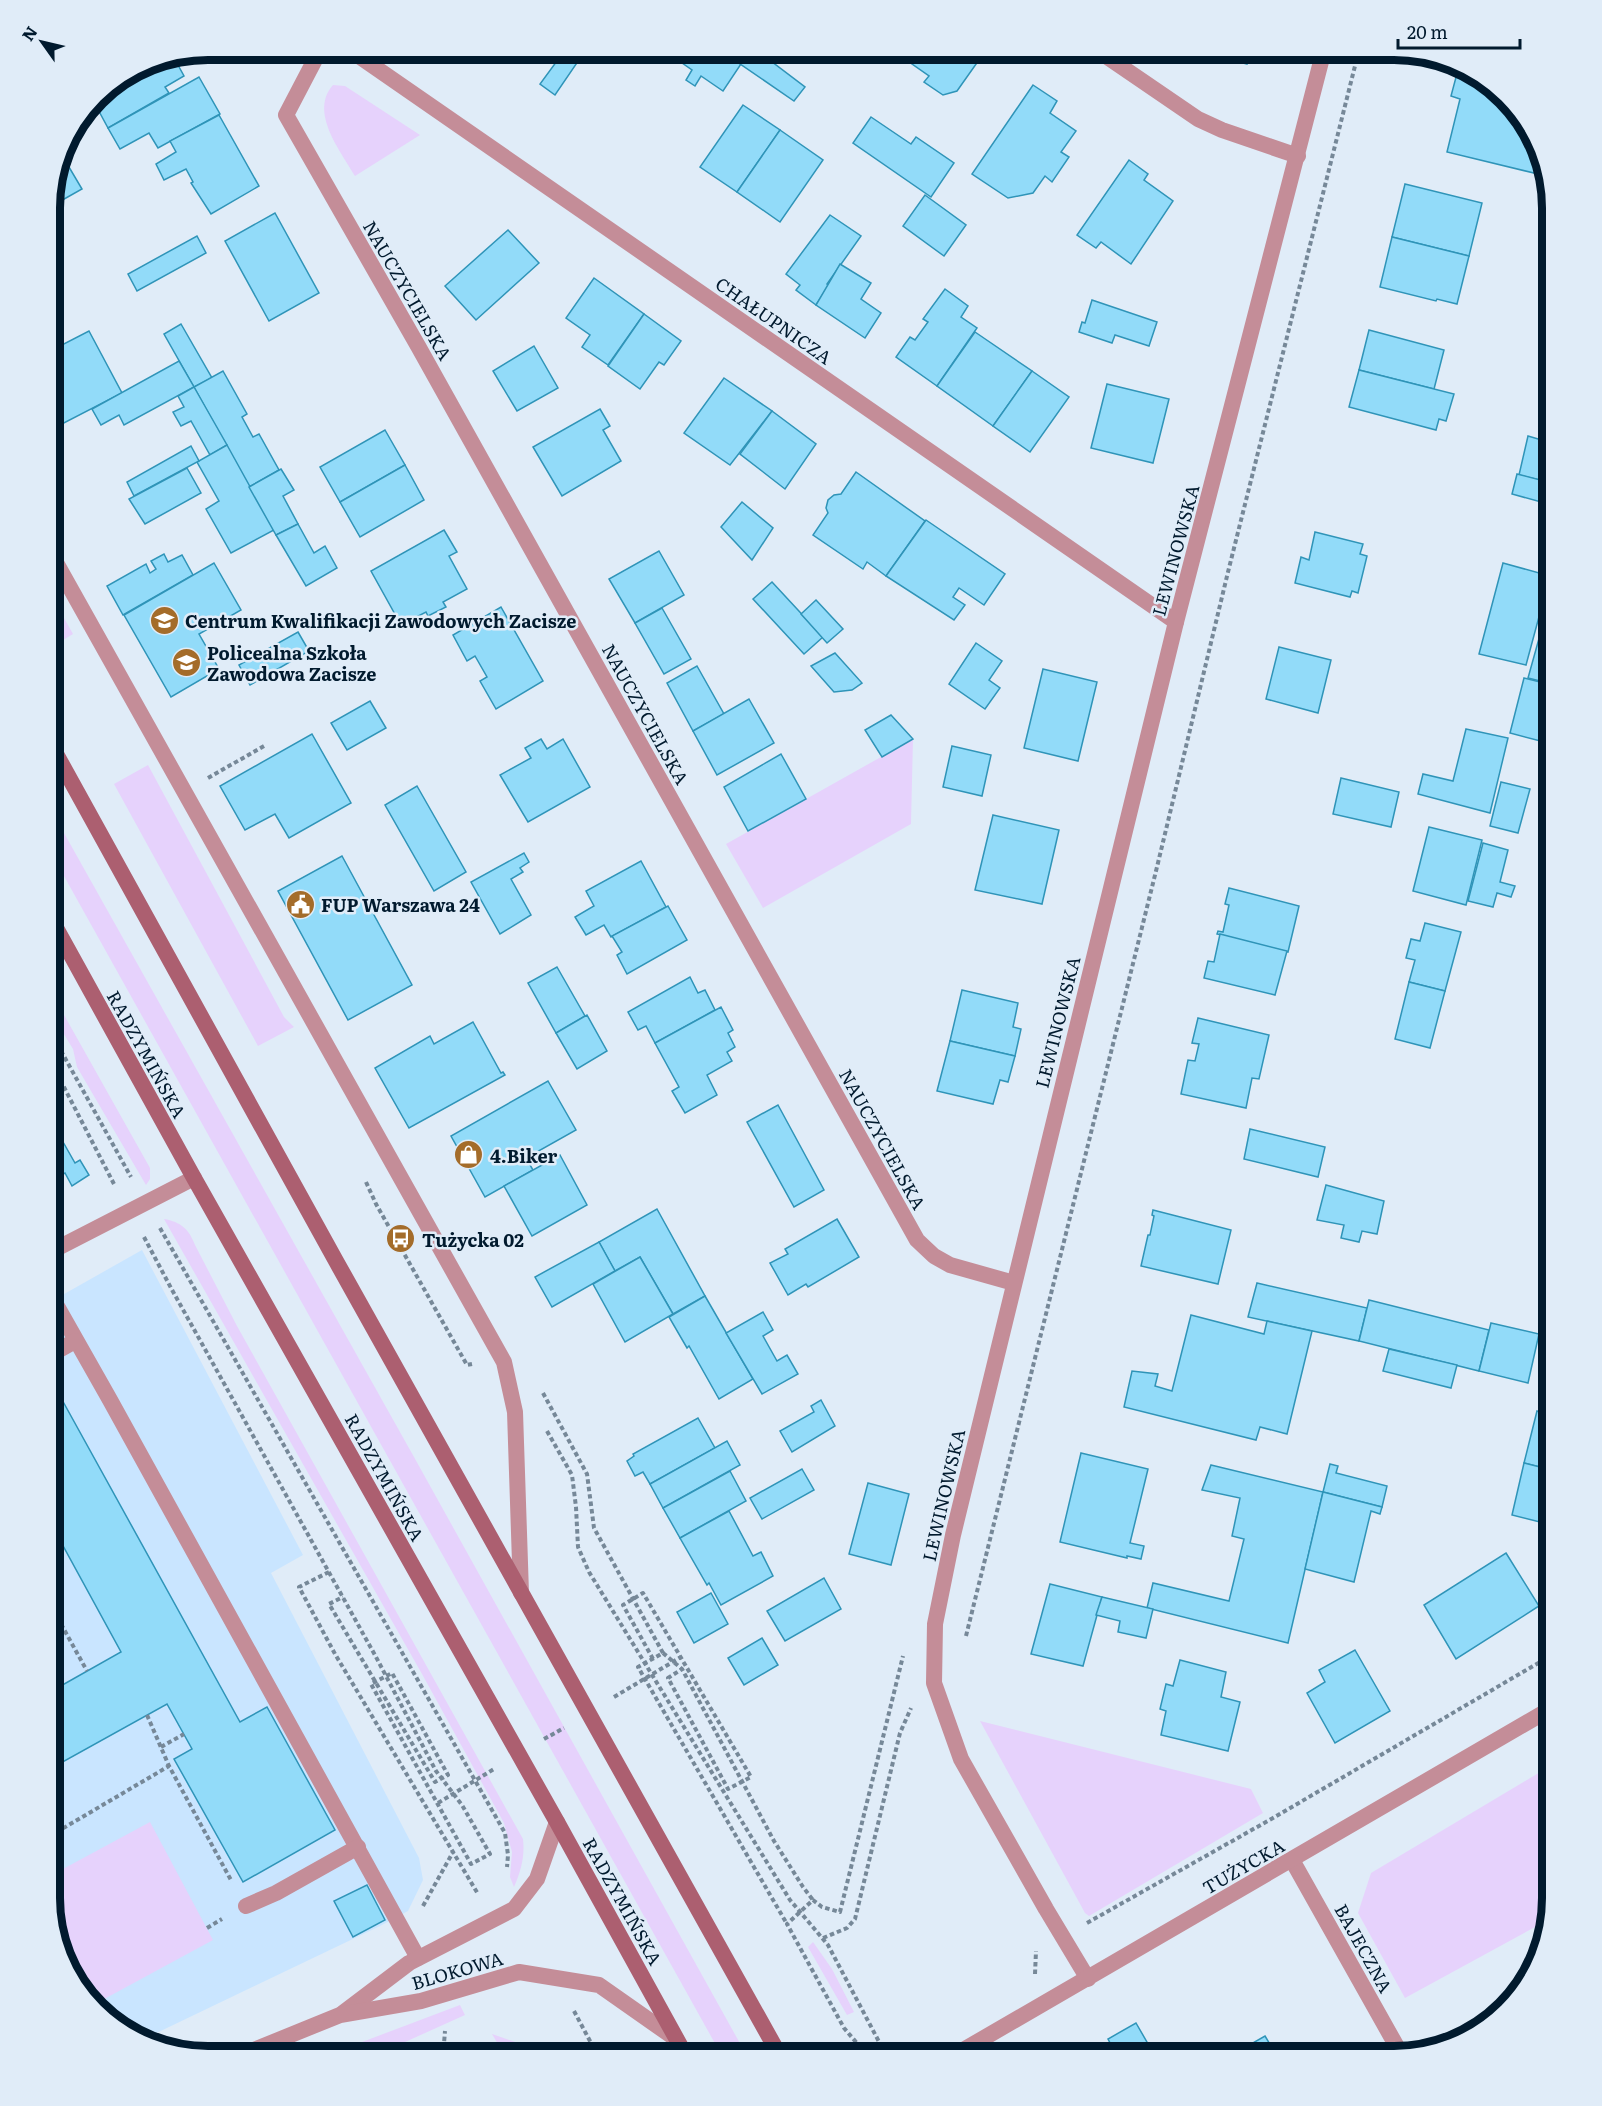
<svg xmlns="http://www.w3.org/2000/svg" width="1602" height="2106" font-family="Literata,serif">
	<rect width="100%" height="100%" fill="#e0ecf8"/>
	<polygon fill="#c9e5ff" points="142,1250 303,1555 271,1573 419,1858 423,1880 408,1911 380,1926 144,2039 129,2035 76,1986 50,1898 50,1302"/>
	<g fill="#e6d2fc">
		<path d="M333,85l12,1 75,49 -65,41c-15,-26 -46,-64 -22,-91z"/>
		<polygon points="50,593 73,634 50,648"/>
		<polygon points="913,739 911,824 763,908 726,844"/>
		<polygon points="148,765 284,1017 294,1027 258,1046 114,784"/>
		<polygon points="50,808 414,1457 747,2056 722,2056 50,851"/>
		<polygon points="50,990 150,1168 150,1179 146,1185 77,1067 73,1049 50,1011"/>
		<path d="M164,1219c17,3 25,10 31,26l42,81 286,513c2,17 -2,32 -9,48l-4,-10 2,-25 -8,-29 -82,-149z"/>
		<polygon points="980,1721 1251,1789 1263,1813 1089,1916 1085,1913"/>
		<polygon points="1552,1765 1552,1898 1546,1921 1405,1998 1358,1913 1371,1873"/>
		<polygon points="150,1822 213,1940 95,2004 76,1986 50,1898 50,1876"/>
		<polygon points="813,1942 832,1969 854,2012 847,2015 808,1947"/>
		<polygon points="460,2005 465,2015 374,2056 325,2056"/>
		<polygon points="492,2034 556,2056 505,2056"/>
	</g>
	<g fill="#92dbf9" stroke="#2f94b8" stroke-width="1.5">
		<polygon points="565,50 577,50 583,54 555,95 540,84"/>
		<polygon points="680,50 719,50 741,64 723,91 701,76 695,86 686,80 692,70 675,58"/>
		<polygon points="736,50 773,50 767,58 805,87 794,101 730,57"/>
		<polygon points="892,50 986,50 957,91 943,95 924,82 929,76"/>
		<polygon points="1196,50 1251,50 1247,64"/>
		<polygon points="173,56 184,76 165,87 169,93 108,128 94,102 103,89 148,61"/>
		<polygon points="1459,66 1473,71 1526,120 1542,175 1447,152 1460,99 1451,96"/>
		<polygon points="199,77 220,114 158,148 149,133 120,149 108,128"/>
		<polygon points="1033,85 1057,101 1050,113 1076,131 1061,152 1069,157 1052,182 1045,176 1033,193 1008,198 972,174"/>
		<polygon points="743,105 780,130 737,192 700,167"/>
		<polygon points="219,115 259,186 211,214 191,183 193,182 186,169 164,180 156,164 176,152 170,141"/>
		<polygon points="871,117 911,144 916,137 954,163 931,197 853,143"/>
		<polygon points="780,130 823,160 780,222 737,192"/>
		<polygon points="1129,160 1148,174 1144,180 1173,201 1131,264 1101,242 1096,248 1077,235"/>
		<polygon points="66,162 82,189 50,207 52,191 60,186 55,178 58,166"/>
		<polygon points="1405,184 1482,203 1469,256 1392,237"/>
		<polygon points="925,195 966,225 944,256 903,226"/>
		<polygon points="275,213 319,293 269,321 225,241"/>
		<polygon points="830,215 861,236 827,284 829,285 816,305 796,290 800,285 786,274"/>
		<polygon points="508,230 539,263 476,320 445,286"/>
		<polygon points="197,236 206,253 137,291 128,274"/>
		<polygon points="1392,237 1469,256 1457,304 1437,299 1436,301 1380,287"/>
		<polygon points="840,264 871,283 861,299 881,313 865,338 816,305"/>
		<polygon points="594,278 644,314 608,365 582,347 590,335 566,318"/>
		<polygon points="945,289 968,306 961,317 977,328 937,386 896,357 910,337 915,340 928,322 923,319"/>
		<polygon points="1092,300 1157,322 1149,346 1115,335 1112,343 1079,332 1082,322 1085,323"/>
		<polygon points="644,314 681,341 664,365 659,362 640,389 608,366"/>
		<polygon points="181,324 212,378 194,387 164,334"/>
		<polygon points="1369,330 1444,350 1434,389 1359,370"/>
		<polygon points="89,331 122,393 60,425 50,405 50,376 63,369 52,350"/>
		<polygon points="975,332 1032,371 993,426 937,386"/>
		<polygon points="534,346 558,388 517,411 493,371"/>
		<polygon points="179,361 194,387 124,425 119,415 101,425 92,409"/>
		<polygon points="1359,370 1454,394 1446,421 1439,419 1436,430 1349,407"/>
		<polygon points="223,371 247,414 242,417 253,437 259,434 279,470 249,487 194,387"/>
		<polygon points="1032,371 1069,397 1030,452 993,426"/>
		<polygon points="724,378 772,411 730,465 684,433"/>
		<polygon points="1107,384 1169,399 1153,463 1091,448"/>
		<polygon points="194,387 227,445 210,455 191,421 181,426 173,412 184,407 178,396"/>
		<polygon points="600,409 610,426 603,430 621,461 562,496 533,447"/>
		<polygon points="772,411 816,444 785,489 740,454"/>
		<polygon points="385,430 405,465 340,502 320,467"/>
		<polygon points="1528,436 1552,443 1552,483 1519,475"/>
		<polygon points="227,445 274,530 231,553 206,509 219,501 197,462"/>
		<polygon points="191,446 199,461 134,496 127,482"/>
		<polygon points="405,465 424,500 360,537 340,502"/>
		<polygon points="187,468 201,493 145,524 129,499"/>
		<polygon points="281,469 294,490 283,496 298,524 276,535 249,487"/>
		<polygon points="856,472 925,521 886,576 867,562 863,569 813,535 828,513 826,508 828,500 834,495 841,494"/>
		<polygon points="1517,474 1552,483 1552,505 1512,494"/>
		<polygon points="742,502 773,528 752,560 721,527"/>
		<polygon points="926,520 1005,574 984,605 959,588 953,597 965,605 954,620 886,576"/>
		<polygon points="298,524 314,553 325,546 337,568 306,586 276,535"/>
		<polygon points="444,530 457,552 449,556 467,589 443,602 446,607 428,616 426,612 401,625 371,571"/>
		<polygon points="1315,532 1363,544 1360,554 1367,556 1358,593 1352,591 1350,597 1295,583 1301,557 1309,560"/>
		<polygon points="659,551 684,595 635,623 609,579"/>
		<polygon points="164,554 168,562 182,555 193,575 123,615 107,586 146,564 150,573 156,569 151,561"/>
		<polygon points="214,563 241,610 199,634 219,669 171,697 124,615"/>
		<polygon points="1503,563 1550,576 1526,665 1479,654"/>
		<polygon points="772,582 823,637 804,654 753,599"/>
		<polygon points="816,600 843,629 827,643 801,614"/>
		<polygon points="501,607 543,681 496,709 480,681 487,677 475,656 467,661 453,635"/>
		<polygon points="662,608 691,659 664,674 635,623"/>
		<polygon points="1545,617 1552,619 1552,684 1528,678"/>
		<polygon points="298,632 309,651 250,685 239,665"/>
		<polygon points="976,643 1002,661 989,680 1000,688 985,709 949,684"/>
		<polygon points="1279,647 1331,660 1318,713 1266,699"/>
		<polygon points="835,653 862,683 852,690 834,692 811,666"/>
		<polygon points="697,666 724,714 693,731 667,683"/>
		<polygon points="1043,669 1097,682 1078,761 1024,748"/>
		<polygon points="1524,678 1552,685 1552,744 1510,733"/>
		<polygon points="749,699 774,743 717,775 693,731"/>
		<polygon points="370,701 386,728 347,750 331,723"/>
		<polygon points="891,715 913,739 882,757 865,730"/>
		<polygon points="1466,729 1508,738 1490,813 1418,794 1423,774 1453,781"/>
		<polygon points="312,734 351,803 289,838 275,814 245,830 220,786"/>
		<polygon points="541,739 547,749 563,739 590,787 528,822 500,775 531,758 525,748"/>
		<polygon points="952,746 991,755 982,796 943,787"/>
		<polygon points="781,754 806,799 748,831 724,787"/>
		<polygon points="1341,778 1399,792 1391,827 1333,814"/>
		<polygon points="1501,782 1530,789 1518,833 1490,826"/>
		<polygon points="417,786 466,872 434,891 385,805"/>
		<polygon points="993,815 1059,830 1042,904 975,890"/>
		<polygon points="1429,827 1482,840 1466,905 1413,891"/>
		<polygon points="1483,843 1508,850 1500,882 1515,886 1511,897 1497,893 1493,907 1468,901"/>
		<polygon points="524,853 529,862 520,868 523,872 511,879 531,915 500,934 471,882"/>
		<polygon points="342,856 412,985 348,1020 278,891"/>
		<polygon points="641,861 666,907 611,937 604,925 586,935 575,917 594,906 586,891"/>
		<polygon points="1229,888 1299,906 1288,952 1217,934 1218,931 1223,932 1229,905 1225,904"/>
		<polygon points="668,906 687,940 627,974 617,955 622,952 612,936"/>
		<polygon points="1425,923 1461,932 1445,991 1409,982 1415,960 1406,958 1411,939 1420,941"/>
		<polygon points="1220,934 1287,951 1275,995 1204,978 1208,961 1214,962"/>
		<polygon points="557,967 585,1016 556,1033 528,983"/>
		<polygon points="690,977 698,993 705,990 715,1010 655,1043 646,1026 638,1030 628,1012"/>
		<polygon points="1409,982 1445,991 1430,1048 1395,1039"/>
		<polygon points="962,990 1018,1003 1013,1027 1021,1029 1015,1056 950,1041"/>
		<polygon points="721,1007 733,1030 728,1033 735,1047 727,1052 732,1061 707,1075 717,1095 685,1113 672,1091 679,1087 655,1043"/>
		<polygon points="587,1015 607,1051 577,1069 556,1033"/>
		<polygon points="1198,1018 1269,1035 1259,1079 1252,1078 1246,1108 1181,1094 1188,1060 1195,1061 1199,1044 1192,1043"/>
		<polygon points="473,1022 501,1073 503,1072 505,1075 409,1128 375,1068 430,1036 434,1044"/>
		<polygon points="950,1041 1015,1056 1008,1082 1000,1080 993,1104 937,1091"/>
		<polygon points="548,1081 576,1130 526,1158 533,1170 485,1197 451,1136"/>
		<polygon points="778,1105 824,1190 794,1207 747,1122"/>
		<polygon points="50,1119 75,1163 80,1160 89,1175 72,1186 65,1173 50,1181"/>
		<polygon points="1250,1129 1325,1147 1318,1177 1244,1159"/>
		<polygon points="560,1155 587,1205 532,1236 504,1186"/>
		<polygon points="1326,1185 1384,1201 1377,1234 1362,1231 1359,1242 1341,1238 1344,1225 1317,1220"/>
		<polygon points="657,1209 705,1296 673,1314 640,1257 615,1271 599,1242"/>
		<polygon points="1153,1210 1231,1230 1218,1284 1141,1266 1148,1235 1150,1235 1154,1216 1152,1215"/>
		<polygon points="837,1219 859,1257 808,1287 806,1284 788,1295 770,1263 788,1254 785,1249"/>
		<polygon points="599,1242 615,1271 552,1307 535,1277"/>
		<polygon points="640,1257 673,1314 625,1342 593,1284"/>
		<polygon points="1257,1283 1367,1308 1359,1341 1248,1317"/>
		<polygon points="705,1296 753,1379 719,1399 689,1346 687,1348 669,1317"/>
		<polygon points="1369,1300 1489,1330 1479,1371 1359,1341"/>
		<polygon points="763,1312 773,1330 763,1336 777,1361 787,1355 798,1374 762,1394 726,1333"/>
		<polygon points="1191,1315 1264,1334 1267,1321 1312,1331 1287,1434 1260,1427 1256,1440 1124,1407 1132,1371 1158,1374 1155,1386 1172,1391"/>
		<polygon points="1491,1323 1539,1334 1528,1383 1479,1371"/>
		<polygon points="1389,1349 1457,1365 1451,1388 1383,1371"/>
		<polygon points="50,1378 240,1722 267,1707 335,1830 243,1882 174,1759 192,1749 167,1704 50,1769 50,1692 121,1652 50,1522"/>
		<polygon points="821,1400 835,1426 792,1452 780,1431 814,1412 811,1406"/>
		<polygon points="1537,1411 1552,1414 1552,1470 1524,1463"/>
		<polygon points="698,1418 715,1448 650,1484 643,1472 635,1476 627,1461 634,1456 633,1454"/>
		<polygon points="727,1441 740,1465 663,1508 650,1484"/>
		<polygon points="1081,1453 1148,1469 1130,1543 1144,1546 1141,1559 1127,1556 1127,1558 1060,1542"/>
		<polygon points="1524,1463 1552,1470 1552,1525 1512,1515"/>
		<polygon points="1330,1464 1338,1466 1336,1473 1387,1486 1382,1507 1323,1492"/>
		<polygon points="1211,1465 1323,1492 1288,1643 1147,1608 1153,1583 1229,1601 1244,1539 1232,1536 1240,1498 1202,1490"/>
		<polygon points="802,1469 814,1490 762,1519 750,1498"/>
		<polygon points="730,1471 746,1501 680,1538 663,1508"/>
		<polygon points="868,1483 909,1494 891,1565 849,1554"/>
		<polygon points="1323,1492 1382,1507 1380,1514 1371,1511 1354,1582 1305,1569"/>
		<polygon points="729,1511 753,1556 761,1552 773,1576 721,1605 709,1583 707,1585 680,1538"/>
		<polygon points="1506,1553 1539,1606 1456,1659 1424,1605"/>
		<polygon points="824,1578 841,1609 785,1641 767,1611"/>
		<polygon points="1050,1584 1102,1597 1083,1666 1031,1654"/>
		<polygon points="711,1593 728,1624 694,1643 677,1612"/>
		<polygon points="1102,1597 1153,1609 1146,1638 1118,1632 1120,1621 1096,1615"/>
		<polygon points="762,1638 778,1665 744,1685 728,1658"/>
		<polygon points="1355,1650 1390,1711 1335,1743 1307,1693 1325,1682 1319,1670"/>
		<polygon points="1180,1660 1226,1672 1221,1697 1240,1702 1228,1751 1161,1735 1166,1711 1160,1709 1166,1684 1173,1686"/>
		<polygon points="367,1885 385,1920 353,1937 334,1901"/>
		<polygon points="1136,2023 1155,2056 1117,2056 1108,2039"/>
		<polygon points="1265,2036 1277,2056 1230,2056"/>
	</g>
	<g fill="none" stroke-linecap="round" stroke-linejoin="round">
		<g stroke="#768898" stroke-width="4" stroke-dasharray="4.5 3" stroke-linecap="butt">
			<polyline points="208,778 264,746"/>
			<polyline points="50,1031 131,1177"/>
			<polyline points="50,1060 115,1186"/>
			<polyline points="366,1182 376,1204 467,1365 472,1364"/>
			<polyline points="160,1228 505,1833 508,1855 507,1867"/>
			<polyline points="144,1237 171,1288 376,1657 436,1771 462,1805 490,1854 471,1864 371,1684 392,1673 448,1775 435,1782 329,1604 343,1597"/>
			<polyline points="543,1393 587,1474 594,1528 663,1653 638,1667 787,1924"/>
			<polyline points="547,1431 572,1475 576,1507 578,1547 589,1572 790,1900 828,1945 886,2055"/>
			<polyline points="329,1572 299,1587 335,1654 478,1894"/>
			<polyline points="61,1624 87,1671"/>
			<polyline points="966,1636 1157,867 1228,572 1359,50"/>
			<path d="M50,1642c17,-14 15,-38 0,-53"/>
			<polyline points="663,1653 682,1669"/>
			<polyline points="653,1659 623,1605 643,1593 751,1777 728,1789 668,1678 682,1669 774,1841 803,1887 813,1900"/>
			<polyline points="614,1697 681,1657"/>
			<polyline points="147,1715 169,1766 232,1882"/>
			<polyline points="544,1739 564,1728"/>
			<polyline points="161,1747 184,1734"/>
			<polyline points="438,1803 494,1769"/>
			<polyline points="50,1836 169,1766"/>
			<polyline points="423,1906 453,1852"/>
			<polyline points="1087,1923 1273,1818 1552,1655"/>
			<polyline points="207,1928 222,1919"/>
			<polyline points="823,1938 847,1928 855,1919 900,1733 911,1708"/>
			<polyline points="1035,1974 1036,1951"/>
			<polyline points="574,2011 598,2056"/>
			<polyline points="443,2056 445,2031"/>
			<polyline points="890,2056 861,2048 844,2028 787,1924 813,1900 822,1907 840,1912 903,1656"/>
			<polyline points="904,2056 924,2045"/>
		</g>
		<g stroke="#c48d98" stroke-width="16">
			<polyline points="50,552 504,1362 515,1412 521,1593"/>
			<polyline points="50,1294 110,1400 418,1958"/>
			<polyline points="50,1355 75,1341"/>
			<polyline points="246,1906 276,1893 358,1847"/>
		</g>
		<g stroke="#c48d98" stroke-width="16">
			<polyline points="320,50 286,115 418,346 917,1240 934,1256 950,1265 1014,1283"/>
			<polyline points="350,50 1176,622"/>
			<polyline points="1097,50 1198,119 1222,130 1298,156"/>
			<polyline points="50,1252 194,1178"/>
			<polyline points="1292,1860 1401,2054"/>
			<polyline points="1088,1979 1046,1909 961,1759 934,1683 935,1624 953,1535 1176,622 1324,50"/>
			<polyline points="343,2013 409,1963 514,1909 537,1879 557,1822"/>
			<polyline points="239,2056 340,2015 421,2001 519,1972 599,1985 676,2039"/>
			<polyline points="953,2056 1552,1708"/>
		</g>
		<g stroke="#ac5f70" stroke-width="16">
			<polyline points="50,743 336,1261 780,2056"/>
			<polyline points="50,917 194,1178 557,1822 686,2056"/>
		</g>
	</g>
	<defs>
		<symbol id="school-disc" viewBox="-11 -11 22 22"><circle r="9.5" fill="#a46c2a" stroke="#e0ecf8"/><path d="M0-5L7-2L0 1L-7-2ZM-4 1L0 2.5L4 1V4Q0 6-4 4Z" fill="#fff"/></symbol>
		<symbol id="university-disc" viewBox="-11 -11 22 22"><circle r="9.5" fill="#a46c2a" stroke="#e0ecf8"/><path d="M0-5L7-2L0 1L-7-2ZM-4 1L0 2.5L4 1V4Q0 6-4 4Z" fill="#fff"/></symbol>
		<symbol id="civic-disc" viewBox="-11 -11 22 22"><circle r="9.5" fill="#a46c2a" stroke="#e0ecf8"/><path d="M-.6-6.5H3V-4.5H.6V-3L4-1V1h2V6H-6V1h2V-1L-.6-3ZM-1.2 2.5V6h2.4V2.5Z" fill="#fff"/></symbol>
		<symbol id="shop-disc" viewBox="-11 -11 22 22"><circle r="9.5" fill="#a46c2a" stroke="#e0ecf8"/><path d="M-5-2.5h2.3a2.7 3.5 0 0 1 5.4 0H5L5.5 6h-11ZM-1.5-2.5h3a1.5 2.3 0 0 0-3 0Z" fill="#fff"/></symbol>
		<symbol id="bus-disc" viewBox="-11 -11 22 22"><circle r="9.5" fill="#a46c2a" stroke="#e0ecf8"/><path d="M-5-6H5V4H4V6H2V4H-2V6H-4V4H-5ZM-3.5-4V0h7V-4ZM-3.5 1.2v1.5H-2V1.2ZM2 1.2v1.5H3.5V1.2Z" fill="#fff"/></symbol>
	</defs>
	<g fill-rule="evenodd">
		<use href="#school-disc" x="148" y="604" width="33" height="33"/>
		<use href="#university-disc" x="170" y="646" width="33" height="33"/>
		<use href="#civic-disc" x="284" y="888" width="33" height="33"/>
		<use href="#shop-disc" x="452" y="1138" width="33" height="33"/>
		<use href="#bus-disc" x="384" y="1222" width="33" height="33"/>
	</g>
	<g text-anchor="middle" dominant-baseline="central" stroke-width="5" stroke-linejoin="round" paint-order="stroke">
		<g font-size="18" fill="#011a2e" stroke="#e0ecf8">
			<text transform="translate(408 290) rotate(60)">NAUCZYCIELSKA</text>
			<text transform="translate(774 320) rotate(35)">CHAŁUPNICZA</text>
			<text transform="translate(1175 550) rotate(-75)">LEWINOWSKA</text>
			<text transform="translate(646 714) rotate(61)">NAUCZYCIELSKA</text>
			<text transform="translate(1057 1022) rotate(-76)">LEWINOWSKA</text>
			<text transform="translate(147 1054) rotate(61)">RADZYMIŃSKA</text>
			<text transform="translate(883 1139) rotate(61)">NAUCZYCIELSKA</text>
			<text transform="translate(385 1477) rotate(61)">RADZYMIŃSKA</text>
			<text transform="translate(943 1495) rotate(-77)">LEWINOWSKA</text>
			<text transform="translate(1243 1866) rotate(-30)">TUŻYCKA</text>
			<text transform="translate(623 1901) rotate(61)">RADZYMIŃSKA</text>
			<text transform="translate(1364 1948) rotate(61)">BAJECZNA</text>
			<text transform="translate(457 1970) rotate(-16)">BLOKOWA</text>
		</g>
		<g font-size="18" font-weight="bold" fill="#011a2e" stroke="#e0ecf8" text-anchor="start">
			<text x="185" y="620">Centrum Kwalifikacji Zawodowych Zacisze</text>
			<text x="207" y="652">Policealna Szkoła<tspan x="207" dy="21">Zawodowa Zacisze</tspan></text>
			<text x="321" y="904">FUP Warszawa 24</text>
			<text x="490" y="1155">4.Biker</text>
			<text x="422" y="1239">Tużycka 02</text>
		</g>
	</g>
	<path d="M0 0H1602V2106H0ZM208 60H1394A148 148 0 0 1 1542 208V1898A148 148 0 0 1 1394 2046H208A148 148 0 0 1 60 1898V208A148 148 0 0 1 208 60Z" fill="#e0ecf8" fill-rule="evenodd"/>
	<path fill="none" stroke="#011a2e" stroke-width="8" d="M208 60H1394A148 148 0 0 1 1542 208V1898A148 148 0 0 1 1394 2046H208A148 148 0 0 1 60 1898V208A148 148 0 0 1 208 60Z"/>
	<g transform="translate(42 42) rotate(304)" stroke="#e0ecf8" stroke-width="4.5" paint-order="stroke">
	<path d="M0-4.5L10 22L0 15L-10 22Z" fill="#011a2e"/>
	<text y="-9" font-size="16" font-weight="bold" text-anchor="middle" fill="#011a2e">N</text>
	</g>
	<path d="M1398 39v9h122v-9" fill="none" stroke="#011a2e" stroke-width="3"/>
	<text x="1407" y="39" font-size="18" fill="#011a2e" stroke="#e0ecf8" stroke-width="4.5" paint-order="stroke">20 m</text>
</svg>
